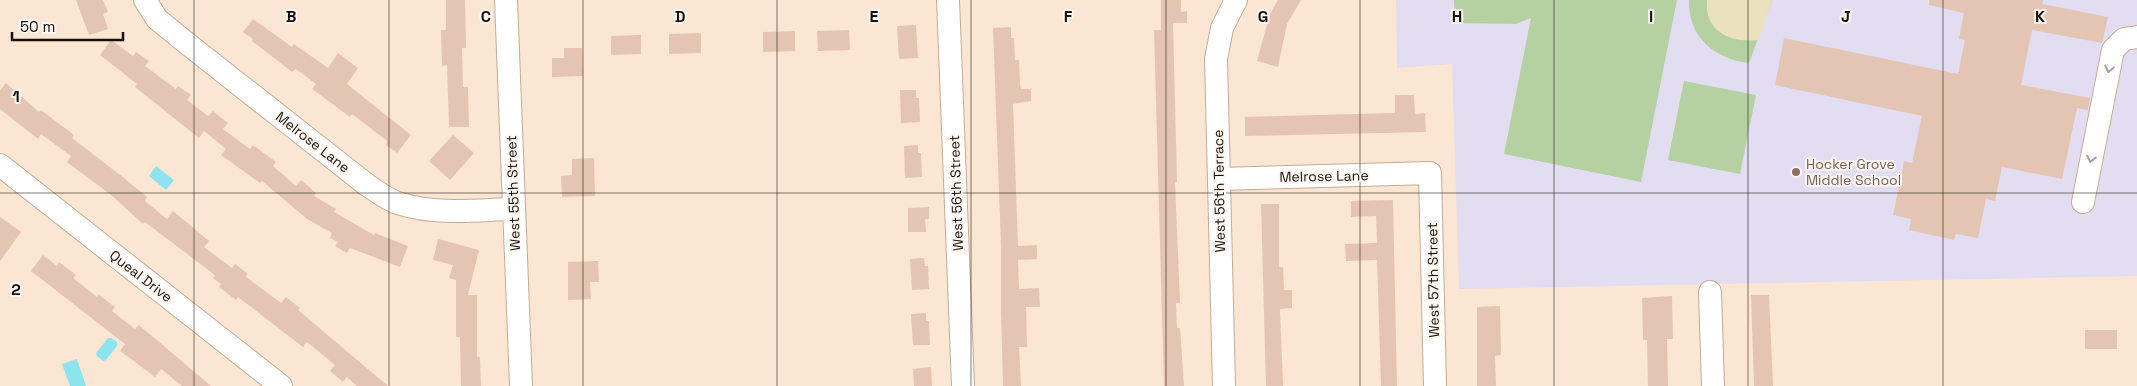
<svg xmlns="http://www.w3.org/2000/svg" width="2137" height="386" font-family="'Space Grotesk',sans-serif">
	<rect width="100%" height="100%" fill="#fbe6d3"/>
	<polygon fill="#e3ddf2" points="1396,0 2137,0 2137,276 1459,289 1452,64 1397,68"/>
	<g fill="#b5d1a2">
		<polygon points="1454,0 1677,0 1641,182 1504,154 1531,18 1516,24 1455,23"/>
		<path d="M1689,0h83l-23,63c-34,-4 -61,-25 -60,-63z"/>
		<polygon points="1684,81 1756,95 1740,174 1668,160"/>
	</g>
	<path fill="#ebe1bc" d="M1707,0h65l-14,40c-27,3 -54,-8 -51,-40z"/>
	<g fill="#8de4ee">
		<polygon points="156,166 174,180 166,190 149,176"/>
		<polygon points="108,338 111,338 117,342 117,346 106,360 103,361 97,356 96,353"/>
		<polygon points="77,359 86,386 70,386 62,364"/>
	</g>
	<g fill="#e4c5b4">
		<polygon points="76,0 103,0 108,12 103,14 108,29 89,35"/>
		<polygon points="446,0 465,0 466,48 462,48 463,87 468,87 469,127 449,127 447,65 442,66 441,30 446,30"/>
		<polygon points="1161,0 1181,0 1181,12 1187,11 1187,23 1173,23 1177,182 1175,182 1180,303 1176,303 1177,328 1180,328 1184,386 1164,386 1154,30 1161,30"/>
		<polygon points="1278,0 1301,0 1287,24 1278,67 1257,61 1270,14"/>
		<polygon points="1929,0 2043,0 2042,4 2108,17 2102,43 2032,30 2021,85 2090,98 2088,110 2077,108 2062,179 2002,167 1995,201 1986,199 1978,238 1956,234 1954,240 1909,230 1911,219 1893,215 1904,161 1912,163 1922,116 1775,85 1784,38 1958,74 1965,40 1959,39 1964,13 1929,5"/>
		<polygon points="253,19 292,47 294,44 328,68 338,53 358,68 347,84 411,135 397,153 386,145 387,141 352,114 350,117 312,89 316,84 296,69 292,72 252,41 253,39 243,32"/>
		<polygon points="916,25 918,58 899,59 897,26"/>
		<polygon points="1011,27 1011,38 1014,38 1015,60 1019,60 1020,84 1021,89 1031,89 1031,101 1013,104 1018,246 1037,245 1037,259 1018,260 1019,289 1039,288 1040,307 1026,307 1027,347 1019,347 1021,386 1003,386 1001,313 1001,246 993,28"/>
		<polygon points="849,30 850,50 818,51 817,31"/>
		<polygon points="795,31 795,51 763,52 763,32"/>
		<polygon points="701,33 701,53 669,54 669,34"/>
		<polygon points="641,35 641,54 611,55 611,36"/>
		<polygon points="111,40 133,56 136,52 149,61 145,66 176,89 178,86 191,95 187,100 208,116 213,111 228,123 223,129 250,149 253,145 276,162 273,166 296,186 301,180 316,193 314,196 336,209 334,212 374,235 375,233 408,246 400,267 350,248 347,253 335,246 338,242 330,238 332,233 307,219 262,181 260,183 221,155 226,149 204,131 199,138 135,87 137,84 100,55"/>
		<polygon points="564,48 582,48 583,76 552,77 552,58 564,58"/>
		<polygon points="6,83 39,112 41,110 74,135 72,138 124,178 147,197 145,201 167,219 173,211 209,241 204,247 232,268 235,264 247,273 246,277 281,303 286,297 300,308 298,310 388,386 357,386 347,377 343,382 330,371 335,365 307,342 303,347 238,297 236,300 219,287 221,284 213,278 215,275 145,222 143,224 110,194 67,162 71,156 41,134 38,139 0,109 0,91"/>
		<polygon points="900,90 916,90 916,98 919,98 920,122 901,123"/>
		<polygon points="1395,95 1414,95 1415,114 1425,113 1426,132 1245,136 1245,117 1395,113"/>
		<polygon points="453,135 474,153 450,180 429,161"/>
		<polygon points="918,145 918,153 921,153 922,177 905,178 904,146"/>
		<polygon points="594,158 595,196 562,197 561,176 572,175 572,159"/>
		<polygon points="1393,200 1397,386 1381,386 1377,260 1346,261 1345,244 1377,243 1376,216 1351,217 1351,201"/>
		<polygon points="1261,204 1279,204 1279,267 1283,267 1284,290 1292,290 1292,308 1280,309 1283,386 1266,386"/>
		<polygon points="929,207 929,219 925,219 926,232 908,232 908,208"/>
		<polygon points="0,217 21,232 0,261"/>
		<polygon points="438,239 479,250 468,295 477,295 477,357 480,357 481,386 461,386 460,337 456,337 456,280 449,278 453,265 433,260"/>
		<polygon points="43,255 57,266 59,262 76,275 73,278 97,297 99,295 115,307 112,311 135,329 139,325 211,386 182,386 161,369 155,377 131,359 120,351 125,344 31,271"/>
		<polygon points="924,258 925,266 928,266 929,289 912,290 910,259"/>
		<polygon points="598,261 599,282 590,282 591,299 568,300 568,262"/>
		<polygon points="1751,295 1769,295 1773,386 1754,386"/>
		<polygon points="1672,296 1673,339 1667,339 1668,386 1648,386 1647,340 1643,340 1642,298"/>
		<polygon points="1500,306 1501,355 1495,356 1496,386 1477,386 1477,307"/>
		<polygon points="926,313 926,321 929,321 930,345 913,345 911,314"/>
		<rect x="2085" y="330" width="32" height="19"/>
		<polygon points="931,367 932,386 914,386 913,369"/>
	</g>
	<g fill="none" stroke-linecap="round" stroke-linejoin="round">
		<defs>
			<g id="minor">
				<path d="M145,0l12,19 27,22 183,144c11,7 22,16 34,19 36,11 75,6 112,5"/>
				<polyline points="506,0 521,386"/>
				<polyline points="948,0 963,386"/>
				<polyline points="0,165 281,386"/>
				<polyline points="1219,179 1430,173 1435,386"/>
				<polyline points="2083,202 2113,50 2124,39 2137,37"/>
				<polyline points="1710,292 1713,386"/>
				<polyline points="1224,386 1216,59 1222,28 1236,0"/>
			</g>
		</defs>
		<use href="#minor" stroke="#c4ac95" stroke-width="24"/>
		<use href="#minor" stroke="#fff" stroke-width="22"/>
	</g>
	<defs><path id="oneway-chevron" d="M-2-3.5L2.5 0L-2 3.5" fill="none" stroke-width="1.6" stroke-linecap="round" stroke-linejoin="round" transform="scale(1.25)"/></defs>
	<g stroke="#a29f9c">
		<use href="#oneway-chevron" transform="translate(2109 69) rotate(102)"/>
		<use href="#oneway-chevron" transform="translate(2091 159) rotate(101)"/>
	</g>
	<path fill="none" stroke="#170f07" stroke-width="1" stroke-opacity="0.55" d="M194,0v386M389,0v386M583,0v386M777,0v386M971,0v386M1166,0v386M1360,0v386M1554,0v386M1748,0v386M1943,0v386M0,193h2137"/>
	<circle fill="#8d6e63" stroke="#fcf7f2" stroke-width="2" cx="1796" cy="172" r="5"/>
	<g text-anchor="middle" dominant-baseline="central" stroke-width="4" stroke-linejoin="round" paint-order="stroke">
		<g font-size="14" fill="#170f07" stroke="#fcf7f2">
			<text transform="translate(313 142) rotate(38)">Melrose Lane</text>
			<text transform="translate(1324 176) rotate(-1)">Melrose Lane</text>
			<text transform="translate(1219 191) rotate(-91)">West 56th Terrace</text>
			<text transform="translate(513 193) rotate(-92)">West 55th Street</text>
			<text transform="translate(956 193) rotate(-92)">West 56th Street</text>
			<text transform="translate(141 276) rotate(38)">Queal Drive</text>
			<text transform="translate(1433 280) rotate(-91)">West 57th Street</text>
		</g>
		<g font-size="14" fill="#785e54" stroke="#fcf7f2" text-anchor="start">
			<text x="1806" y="164">Hocker Grove<tspan x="1806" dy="16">Middle School</tspan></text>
		</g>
	</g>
	<g font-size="16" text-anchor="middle" font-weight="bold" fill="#170f07" stroke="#fcf7f2" stroke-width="4" stroke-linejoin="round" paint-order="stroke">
		<text x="291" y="22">B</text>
		<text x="486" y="22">C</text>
		<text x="680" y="22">D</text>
		<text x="874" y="22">E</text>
		<text x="1068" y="22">F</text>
		<text x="1263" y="22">G</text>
		<text x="1457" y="22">H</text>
		<text x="1651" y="22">I</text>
		<text x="1846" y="22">J</text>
		<text x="2040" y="22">K</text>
		<text x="16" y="102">1</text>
		<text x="16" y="295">2</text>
	</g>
	<path d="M12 32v8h111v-8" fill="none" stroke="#170f07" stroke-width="2.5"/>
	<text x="20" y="32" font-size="15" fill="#170f07" stroke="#fcf7f2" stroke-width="4" paint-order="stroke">50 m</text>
</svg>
